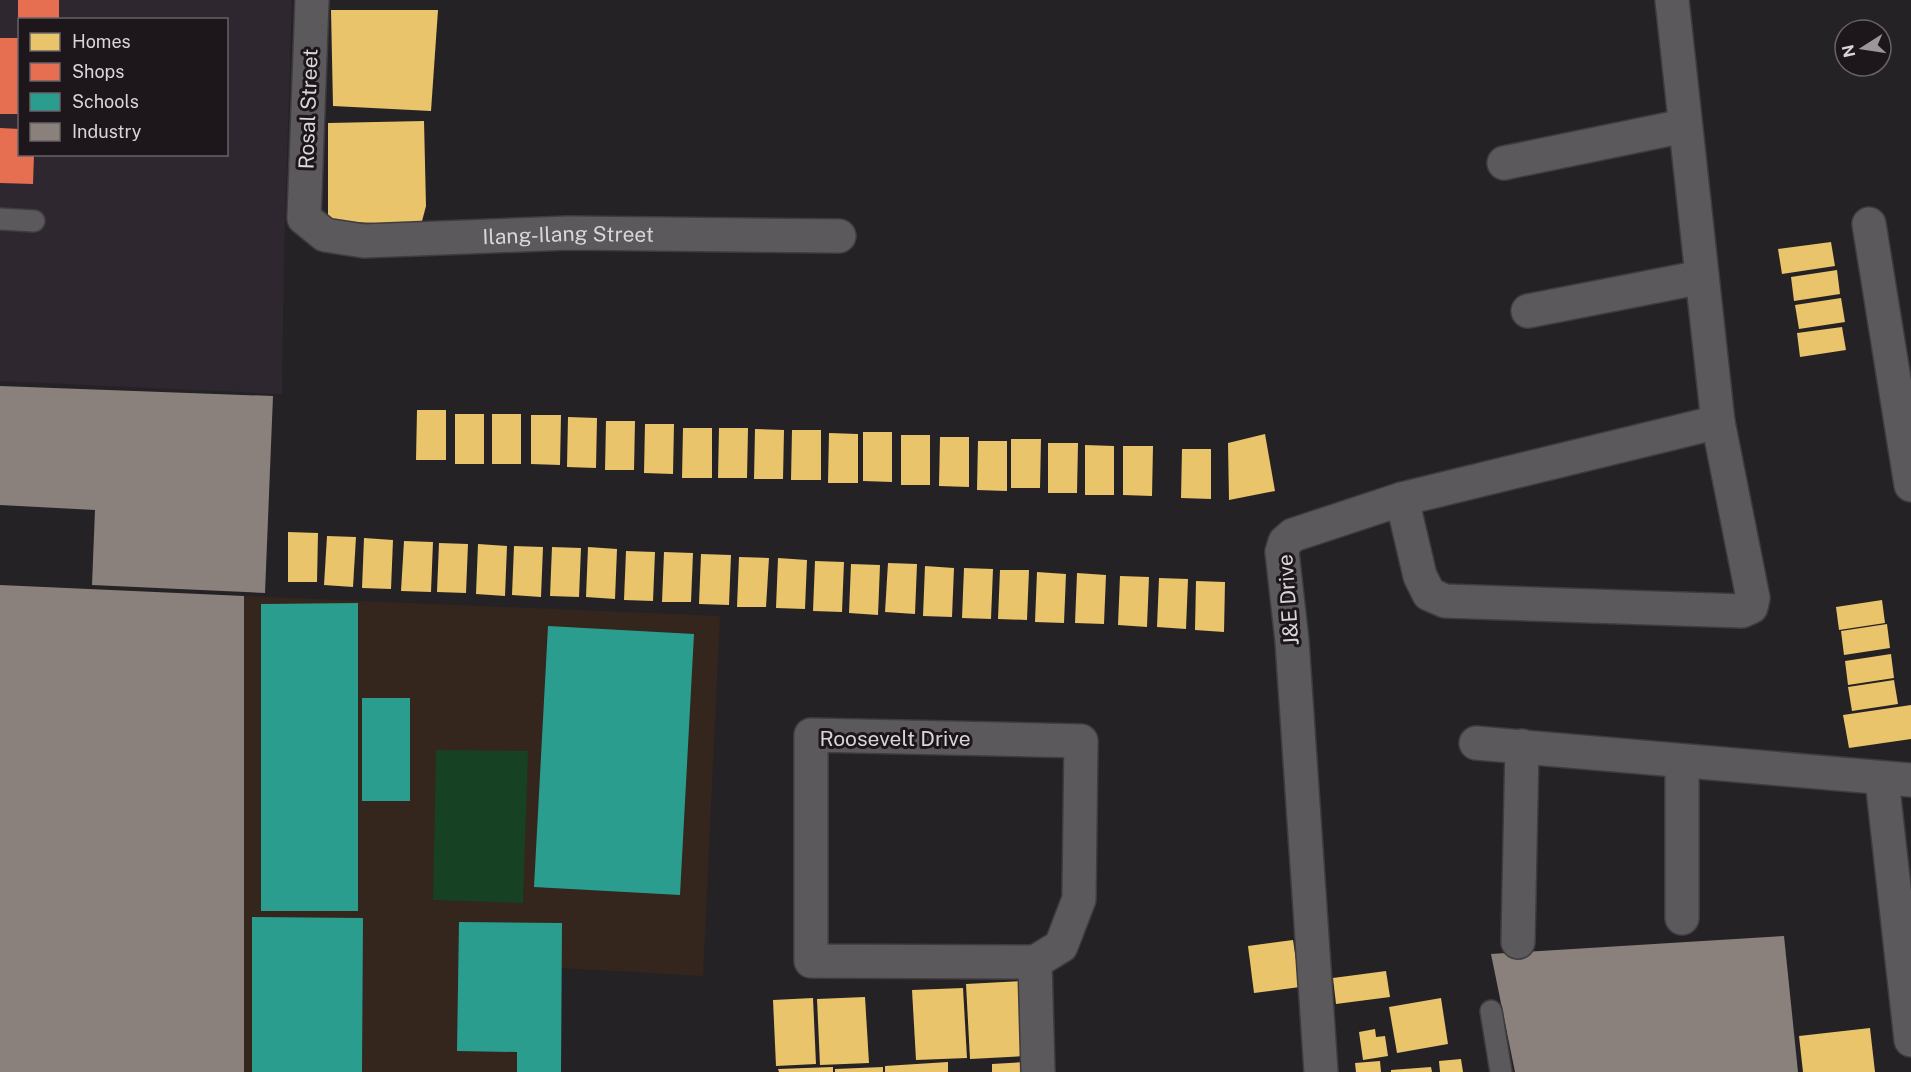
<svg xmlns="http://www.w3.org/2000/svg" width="1911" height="1072" font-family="'Public Sans',sans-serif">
	<rect width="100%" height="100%" fill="#252225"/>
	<path fill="#2f272f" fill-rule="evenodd" d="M0,0h292l-8,251 -2,143 -282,-13zM20,20h206v134h-206z"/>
	<polygon fill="#34251d" points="244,596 720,616 703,976 561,968 561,1072 244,1072"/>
	<polygon fill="#164123" points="436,750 528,751 523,903 433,900"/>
	<g fill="#e9c46a">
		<polygon points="331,10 438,10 431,111 333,106"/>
		<polygon points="424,121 426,206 421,225 328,221 328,123"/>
		<polygon points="1831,242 1835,266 1782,274 1778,249"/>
		<polygon points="1837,270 1840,294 1794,301 1791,277"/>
		<polygon points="1841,298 1845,322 1799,329 1795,305"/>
		<polygon points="1842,327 1846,350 1800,357 1797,333"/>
		<polygon points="417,410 446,410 446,460 416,460"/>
		<rect x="455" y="414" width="29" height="50"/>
		<rect x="492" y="414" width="29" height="50"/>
		<polygon points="531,415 561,415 560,465 531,464"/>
		<polygon points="568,417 597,418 596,468 567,467"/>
		<polygon points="606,421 635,421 634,470 605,470"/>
		<polygon points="645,424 674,424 673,474 644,473"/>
		<polygon points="683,428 712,428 712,478 682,478"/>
		<polygon points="719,428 748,428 747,478 718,478"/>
		<polygon points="755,429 784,430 783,479 754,479"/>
		<polygon points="792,430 821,430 821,480 791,480"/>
		<polygon points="863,432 892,432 892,482 863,481"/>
		<polygon points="829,433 858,434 858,483 828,483"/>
		<polygon points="1265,434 1275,491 1229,500 1228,443"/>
		<rect x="901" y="435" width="29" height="50"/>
		<polygon points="940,437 969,437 969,487 939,486"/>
		<polygon points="1011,439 1041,439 1040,488 1011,488"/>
		<polygon points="978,441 1007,441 1007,491 977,490"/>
		<polygon points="1048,443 1078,443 1077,493 1048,493"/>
		<polygon points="1085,445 1114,446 1114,495 1085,495"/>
		<polygon points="1123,446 1153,446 1152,496 1123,495"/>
		<polygon points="1182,449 1211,449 1211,499 1181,498"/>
		<polygon points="288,532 318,533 317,582 288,582"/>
		<polygon points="327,536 356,537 353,587 324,585"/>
		<polygon points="364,538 393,540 391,589 362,588"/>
		<polygon points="404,541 433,542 431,592 401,591"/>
		<polygon points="439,543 468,544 466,593 437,592"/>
		<polygon points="478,544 507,546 505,596 476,594"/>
		<polygon points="514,546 543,547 541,597 512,595"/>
		<polygon points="552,547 581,548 579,597 550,596"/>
		<polygon points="588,547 617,549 615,599 586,597"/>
		<polygon points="626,551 655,552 653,601 624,600"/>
		<polygon points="664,552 693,553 691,602 662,602"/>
		<polygon points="701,554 731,555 729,605 699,604"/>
		<polygon points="739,557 769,558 766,607 737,607"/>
		<polygon points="778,558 807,560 805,609 776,608"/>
		<polygon points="815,561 844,562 842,612 813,611"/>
		<polygon points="888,563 917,564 915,614 885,612"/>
		<polygon points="851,564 880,565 878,615 849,613"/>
		<polygon points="925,566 954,568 952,617 923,616"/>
		<polygon points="964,568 993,569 991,619 962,618"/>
		<polygon points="1000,570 1029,570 1027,620 998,619"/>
		<polygon points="1037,572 1066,574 1064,623 1035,622"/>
		<polygon points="1077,573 1106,575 1104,624 1075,623"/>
		<polygon points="1120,576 1149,577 1147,627 1118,625"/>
		<polygon points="1159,578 1188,579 1186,629 1157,627"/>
		<polygon points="1196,581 1225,582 1224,632 1195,630"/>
		<polygon points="1882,600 1885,623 1839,630 1836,607"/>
		<polygon points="1887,624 1890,648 1844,655 1841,631"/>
		<polygon points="1891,654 1894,678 1848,685 1845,661"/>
		<polygon points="1894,680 1898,704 1852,711 1848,687"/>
		<polygon points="1911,705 1911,739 1849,748 1843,715"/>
		<polygon points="1293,940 1300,987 1254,993 1248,946"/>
		<polygon points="1386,971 1390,997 1336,1004 1333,978"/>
		<polygon points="1022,981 1026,1056 970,1059 966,984"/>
		<polygon points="963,988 967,1058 916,1060 912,990"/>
		<polygon points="865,997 869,1063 820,1065 817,999"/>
		<polygon points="813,998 816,1064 776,1066 773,1000"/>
		<polygon points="1441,998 1448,1044 1397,1053 1389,1007"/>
		<polygon points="1870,1028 1875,1072 1803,1072 1799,1036"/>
		<polygon points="1375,1029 1376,1037 1385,1036 1388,1056 1363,1060 1359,1032"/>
		<polygon points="1461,1059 1463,1072 1440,1072 1439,1061"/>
		<polygon points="1380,1061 1381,1072 1356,1072 1355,1063"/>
		<polygon points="948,1062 948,1072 885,1072 885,1066"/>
		<polygon points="1024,1062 1024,1072 992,1072 992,1064"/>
		<polygon points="833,1067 833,1072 779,1072 778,1069"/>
		<polygon points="883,1067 883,1072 835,1072 835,1069"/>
		<polygon points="1431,1067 1432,1072 1391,1072 1391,1070"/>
	</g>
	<g fill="#e76f51">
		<rect x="18" y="0" width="41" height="20"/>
		<rect x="0" y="38" width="20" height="76"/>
		<polygon points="0,128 20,129 20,154 34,154 33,184 0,183"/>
	</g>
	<g fill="#2a9d8f">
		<polygon points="358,603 358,911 261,911 261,604"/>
		<polygon points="548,626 694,634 680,895 534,887"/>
		<rect x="362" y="698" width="48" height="103"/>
		<polygon points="252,917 363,918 362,1072 252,1072"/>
		<polygon points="459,922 562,923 561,1072 517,1072 517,1052 457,1051"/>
	</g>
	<g fill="#8a817c">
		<polygon points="0,386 273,396 265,593 92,585 95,510 0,505"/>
		<polygon points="0,585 244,596 244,1072 0,1072"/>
		<polygon points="1784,936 1798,1072 1515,1072 1491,954"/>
	</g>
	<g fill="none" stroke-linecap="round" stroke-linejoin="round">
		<defs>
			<g id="lane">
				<polyline points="0,219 34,221"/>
				<polyline points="1491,1011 1501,1072"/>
			</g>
			<g id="street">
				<path id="s1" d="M312,0l-8,218 21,17 39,6 205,-8 270,3"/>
				<polyline points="1504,163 1684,126"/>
				<polyline points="1869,224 1911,485"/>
				<polyline points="1528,311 1702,277"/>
				<polyline points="1402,499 1420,576 1429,594 1445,601 1742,611 1751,607 1753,598 1718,422 1672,0"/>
				<polygon points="811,735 1081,741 1079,899 1061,946 1035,962 811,961"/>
				<polyline points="1476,743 1911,780"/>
				<polyline points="1682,761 1682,918"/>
				<polyline points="1882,780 1911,1040"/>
				<polyline points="1518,942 1522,746"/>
				<polyline points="1035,962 1038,1072"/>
				<polyline points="1321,1072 1292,641 1282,552 1285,542 1293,535 1402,499 1718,422"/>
			</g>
		</defs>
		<use href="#lane" stroke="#3f3c3f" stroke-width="24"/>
		<use href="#street" stroke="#3f3c3f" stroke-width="36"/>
		<use href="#lane" stroke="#5c595c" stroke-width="21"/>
		<use href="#street" stroke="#5c595c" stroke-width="33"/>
	</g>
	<g text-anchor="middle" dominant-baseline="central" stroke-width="6" stroke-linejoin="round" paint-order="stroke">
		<g font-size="21" fill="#d9d5d9" stroke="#1d171c">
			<text transform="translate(308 109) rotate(-88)">Rosal Street</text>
			<text stroke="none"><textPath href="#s1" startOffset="489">Ilang-Ilang Street</textPath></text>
			<text transform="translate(1288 600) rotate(-94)">J&amp;E Drive</text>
			<text x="895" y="738">Roosevelt Drive</text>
		</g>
	</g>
	<rect x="18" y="18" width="210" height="138" fill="#1d171c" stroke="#686368" stroke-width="1.5"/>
	<rect x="30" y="33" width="30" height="18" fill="#e9c46a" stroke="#686368" stroke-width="1.5"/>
	<text x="72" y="48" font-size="18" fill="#d9d5d9">Homes</text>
	<rect x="30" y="63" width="30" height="18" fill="#e76f51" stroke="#686368" stroke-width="1.5"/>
	<text x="72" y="78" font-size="18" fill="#d9d5d9">Shops</text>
	<rect x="30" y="93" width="30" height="18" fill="#2a9d8f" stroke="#686368" stroke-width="1.5"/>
	<text x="72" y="108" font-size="18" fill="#d9d5d9">Schools</text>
	<rect x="30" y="123" width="30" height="18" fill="#8a817c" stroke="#686368" stroke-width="1.5"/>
	<text x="72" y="138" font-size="18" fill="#d9d5d9">Industry</text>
	<g transform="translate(1863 48) rotate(258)"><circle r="28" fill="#1d171c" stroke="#686368" stroke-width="1.5"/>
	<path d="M0-4.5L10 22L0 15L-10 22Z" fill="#9a969a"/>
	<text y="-9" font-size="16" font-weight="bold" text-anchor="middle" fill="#d9d5d9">N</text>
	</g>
</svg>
